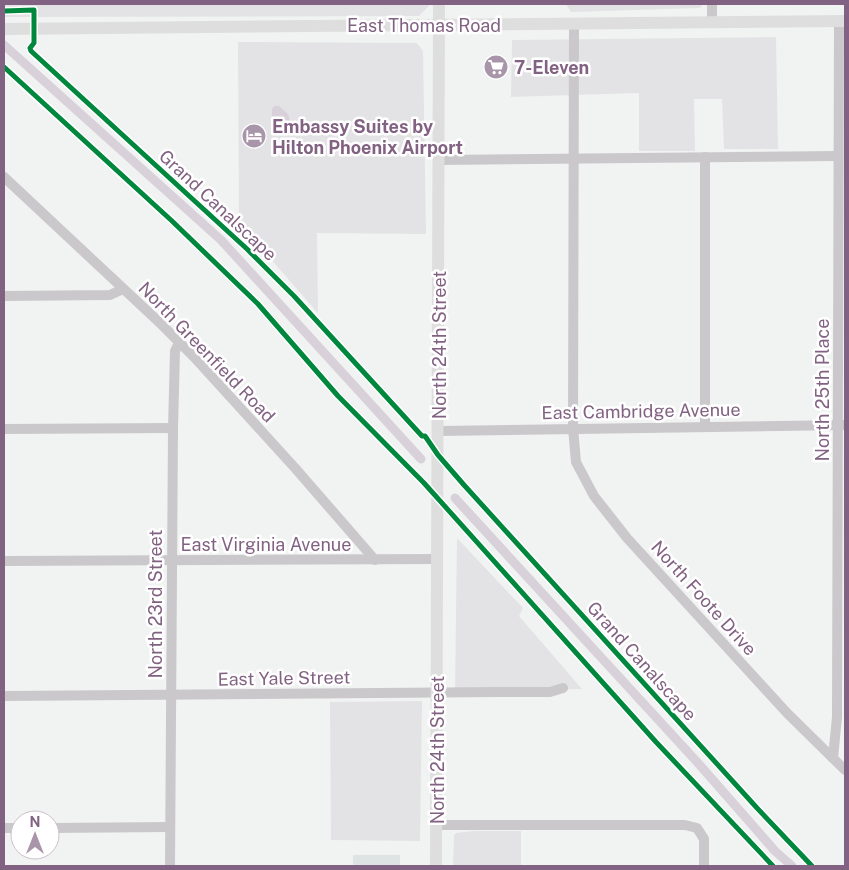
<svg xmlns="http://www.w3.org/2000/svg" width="849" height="870" font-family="'Public Sans',sans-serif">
	<rect width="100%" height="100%" fill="#f1f3f2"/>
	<g fill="#e3e3e5">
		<polygon points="4,4 429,4 429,6 419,16 4,17"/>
		<polygon points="566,4 703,4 700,8 571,12"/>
		<polygon points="776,37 778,149 724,149 722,99 694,99 695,151 639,151 639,93 511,97 512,40"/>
		<polygon points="238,42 417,43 423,51 426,234 317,233 318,313 239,223"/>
		<polygon points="457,538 523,608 519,616 582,689 455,690"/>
		<polygon points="422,701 420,841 331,840 330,702"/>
		<polygon points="473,831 521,831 521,866 453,866 454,835 456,833"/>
	</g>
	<rect fill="#dee4e4" x="353" y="855" width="47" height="11"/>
	<polygon fill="#d8d1da" points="279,106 288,114 290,121 288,124 279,122 272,116 272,109 274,106"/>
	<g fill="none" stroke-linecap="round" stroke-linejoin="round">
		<g stroke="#d8d1da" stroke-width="9">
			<polyline points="4,45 221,240 421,459"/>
			<polyline points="455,498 698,763 775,851 792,866"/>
		</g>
		<g stroke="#cbc8cb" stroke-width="10">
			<polyline points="712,4 712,22"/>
			<polyline points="574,24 573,428 576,462 594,496 627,538 787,713 845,770"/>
			<polyline points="705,157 705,426"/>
			<polyline points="440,160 838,156"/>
			<polyline points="4,177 159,322 194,357 295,468 375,560"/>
			<polyline points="4,296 110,295 123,289"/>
			<polyline points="4,429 173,428"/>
			<polyline points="438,431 845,425"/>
			<polyline points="4,561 438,559"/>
			<polyline points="4,696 499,692 550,692 563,688"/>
			<polyline points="833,758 837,717 839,21"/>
			<polyline points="436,825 685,825 697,828 704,839 704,866"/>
			<polyline points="4,828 20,828"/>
			<polyline points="50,828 170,827"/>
			<polyline points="170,866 173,428 175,351 179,343"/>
		</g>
		<g stroke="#dfdedf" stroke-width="12">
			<polyline points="4,29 845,21"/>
			<polyline points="436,866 439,4"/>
		</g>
		<defs>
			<g id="cycleway">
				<polyline points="4,11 34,10 34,43 30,48 31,51 247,249 294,296 422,436 425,436 438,455 464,485 757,808 812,866"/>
				<polyline points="4,67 172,221 258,304 338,396 424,483 656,742 773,866"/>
			</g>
		</defs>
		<use href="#cycleway" stroke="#fff" stroke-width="8"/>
		<use href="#cycleway" stroke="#00873e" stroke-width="5"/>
	</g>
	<defs>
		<symbol id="supermarket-disc" viewBox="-11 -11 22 22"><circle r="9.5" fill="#a995a9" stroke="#fff"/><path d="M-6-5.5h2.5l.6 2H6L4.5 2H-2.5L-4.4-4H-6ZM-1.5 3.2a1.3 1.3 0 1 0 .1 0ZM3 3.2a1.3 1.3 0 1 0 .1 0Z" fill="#fff"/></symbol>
		<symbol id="hotel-disc" viewBox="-11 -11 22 22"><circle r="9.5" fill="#a995a9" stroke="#fff"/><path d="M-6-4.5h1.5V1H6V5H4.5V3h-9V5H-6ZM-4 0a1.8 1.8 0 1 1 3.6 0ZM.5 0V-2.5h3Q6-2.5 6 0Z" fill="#fff"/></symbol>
	</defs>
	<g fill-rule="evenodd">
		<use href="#supermarket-disc" x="482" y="53" width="28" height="28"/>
		<use href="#hotel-disc" x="240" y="122" width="28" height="28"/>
	</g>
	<g text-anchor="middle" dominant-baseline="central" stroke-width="5" stroke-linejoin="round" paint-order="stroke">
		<g font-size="18" fill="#826282" stroke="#fff">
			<text x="424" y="25">East Thomas Road</text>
			<text transform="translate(218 205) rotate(43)">Grand Canalscape</text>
			<text transform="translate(439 345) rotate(-90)">North 24th Street</text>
			<text transform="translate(207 352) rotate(46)">North Greenfield Road</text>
			<text transform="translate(822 390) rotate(-90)">North 25th Place</text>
			<text transform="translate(641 411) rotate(-1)">East Cambridge Avenue</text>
			<text x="266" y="544">East Virginia Avenue</text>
			<text transform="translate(704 598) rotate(48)">North Foote Drive</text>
			<text transform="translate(155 604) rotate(-90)">North 23rd Street</text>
			<text transform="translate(642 661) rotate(48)">Grand Canalscape</text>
			<text transform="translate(284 678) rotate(-1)">East Yale Street</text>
			<text transform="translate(437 750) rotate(-90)">North 24th Street</text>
		</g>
		<g font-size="18" font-weight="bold" fill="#826282" stroke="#fff" text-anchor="start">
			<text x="514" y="67">7-Eleven</text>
			<text x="272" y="126">Embassy Suites by<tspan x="272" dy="21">Hilton Phoenix Airport</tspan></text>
		</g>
	</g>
	<rect width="849" height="870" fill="none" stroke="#826282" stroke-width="10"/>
	<g transform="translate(35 835)"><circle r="24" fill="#ffffff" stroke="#cdc0cd"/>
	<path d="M0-4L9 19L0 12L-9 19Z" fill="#a995a9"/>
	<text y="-8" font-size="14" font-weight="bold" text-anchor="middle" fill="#826282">N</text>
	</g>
</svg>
